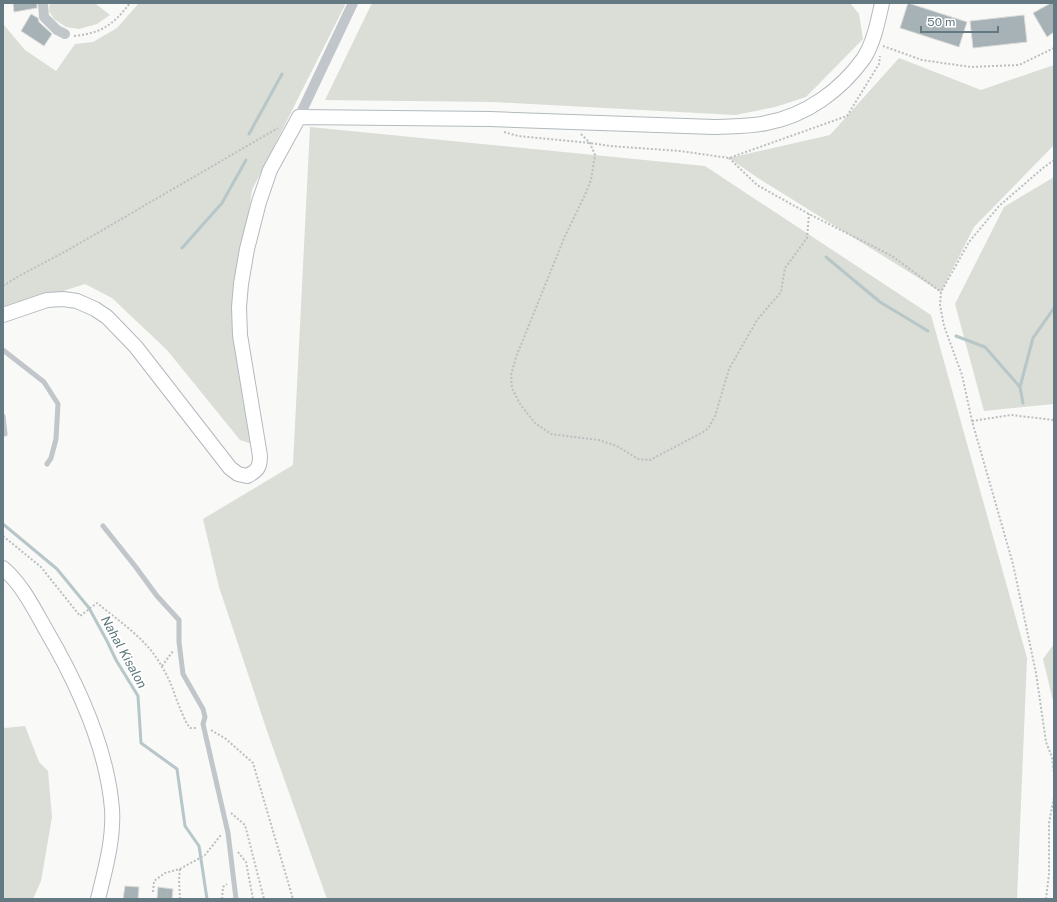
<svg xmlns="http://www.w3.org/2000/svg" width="1057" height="902" font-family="'Public Sans',sans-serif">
	<rect width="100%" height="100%" fill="#f9f9f7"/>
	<g fill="#daded6">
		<polygon points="50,3 97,3 96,4 110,15 97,24 79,29 66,27 54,19 49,11"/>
		<polygon points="139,3 346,3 252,190 235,310 252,444 240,440 167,350 112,298 85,284 3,310 3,24 25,50 56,71 75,44 93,42 117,28"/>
		<polygon points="372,3 850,3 859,14 863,39 806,97 775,107 735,115 492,102 325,100"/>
		<polygon points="899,58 981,90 1054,65 1054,145 974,227 941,292 758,178 729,158 830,135"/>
		<polygon points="310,127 705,166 931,315 1027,658 1017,899 327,899 267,731 219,587 203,519 293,465"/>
		<polygon points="1054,177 1054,404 984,411 955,304 1004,207"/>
		<polygon points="1054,644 1054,705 1043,659"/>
		<polygon points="3,726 5,728 25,726 39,762 48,771 52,817 41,881 33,899 3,899"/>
	</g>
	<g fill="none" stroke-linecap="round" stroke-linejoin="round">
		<g stroke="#b7c6c8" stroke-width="3">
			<polyline points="249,134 282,74"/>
			<polyline points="182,248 222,203 246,160"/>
			<polyline points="826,257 880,302 928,331"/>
			<polyline points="956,336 985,347 1020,387"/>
			<polyline points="1023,403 1020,387 1033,338 1054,308"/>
			<polyline points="3,524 57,569 89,608 107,641 116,660 138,696 141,743 177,769 185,826 199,846 207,899"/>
		</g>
	</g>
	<g fill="#a7b2b6" stroke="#dbdbd9">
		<polygon points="13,3 37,3 37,8 14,12"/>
		<polygon points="908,3 967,22 959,47 900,28"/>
		<polygon points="1051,3 1054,3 1054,32 1047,37 1033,13"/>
		<polygon points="31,14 38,18 39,22 52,34 44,46 21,31"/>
		<polygon points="1024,15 1027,42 973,48 970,21"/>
		<polygon points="125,886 139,887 138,899 123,899"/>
		<polygon points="158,887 173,889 172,899 157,899"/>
	</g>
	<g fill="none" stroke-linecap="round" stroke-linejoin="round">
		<defs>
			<g id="secondary">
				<path d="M3,315l44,-15 16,-1 14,2 18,8 12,8 29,30 94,121 8,6 9,2c10,-5 13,-8 13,-20l-20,-121 -1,-28 2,-23 6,-35 12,-47 11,-32 29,-53 191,2 224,8c18,-1 36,0 52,-4 40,-7 75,-33 98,-65 10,-16 14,-37 18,-55"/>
				<path d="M3,568c19,16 31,41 43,62 31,53 61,117 66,179 2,30 -7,61 -14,90"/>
			</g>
		</defs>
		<use href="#secondary" stroke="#b2babe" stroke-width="16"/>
		<g stroke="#babfc1" stroke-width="2" stroke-dasharray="2 2" stroke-linecap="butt">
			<path d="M74,36c28,-3 39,-11 56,-33"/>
			<polyline points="883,46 922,60 971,67 1019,65 1054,48"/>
			<polyline points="504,132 518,136 590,143 610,146 680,151 729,158 847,116 879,64 880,56"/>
			<polyline points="581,134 590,143 595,155 591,180 584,197 565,236 516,357 511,375 512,388 520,404 535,423 551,434 599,440 617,446 638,459 650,460 705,431 709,427 715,416 729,369 757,320 781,292 785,268 807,238 809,214"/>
			<polyline points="729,158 757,185 809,214 892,256 941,292"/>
			<polyline points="1054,160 1043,168 999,206 969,242 941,292 940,305 944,326 962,375 972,421 1013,564 1036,673 1046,742 1052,757 1054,773"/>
			<polyline points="3,286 19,276 68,250 278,128"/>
			<polyline points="972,421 1011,415 1054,420"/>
			<path d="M3,536l38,31 39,49 17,-13c23,19 51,37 65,64 7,11 11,22 15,34 4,9 7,19 13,27h7"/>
			<polyline points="162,666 173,651"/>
			<polyline points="211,730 226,739 253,763 293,899"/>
			<polyline points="231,813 245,825 264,899"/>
			<polyline points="238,852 246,862 253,899"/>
			<polyline points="180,869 179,879 180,899"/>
			<polyline points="153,892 154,881 165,873 180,869 205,855 221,835"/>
			<polyline points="222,899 223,887 227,884"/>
			<polyline points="1046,899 1049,874 1049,823 1054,797"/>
		</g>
		<g stroke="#c0c6c9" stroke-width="5">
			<polyline points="3,350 44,382 58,404 56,439 51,458 47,464"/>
			<polyline points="3,416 5,434"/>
			<polyline points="103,526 135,566 157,596 179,620 179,642 183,674 203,709 205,717 203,724 228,833 236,899"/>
		</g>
		<g stroke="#c0c6c9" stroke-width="10">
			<polyline points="43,3 44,17 57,30 65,34"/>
			<polyline points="299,117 353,3"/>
		</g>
		<use href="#secondary" stroke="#fff" stroke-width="14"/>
	</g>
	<g text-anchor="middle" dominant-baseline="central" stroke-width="4" stroke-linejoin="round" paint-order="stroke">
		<g font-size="13" font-style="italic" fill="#5f787c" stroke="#fff">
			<text transform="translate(124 652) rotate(61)">Nahal Kisalon</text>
		</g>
	</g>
	<rect width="1057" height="902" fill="none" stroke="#647982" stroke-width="8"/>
	<path d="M921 26v6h77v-6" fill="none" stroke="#647982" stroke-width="2"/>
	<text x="927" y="26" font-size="12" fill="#647982" stroke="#ffffff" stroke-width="3" paint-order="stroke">50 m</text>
</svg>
